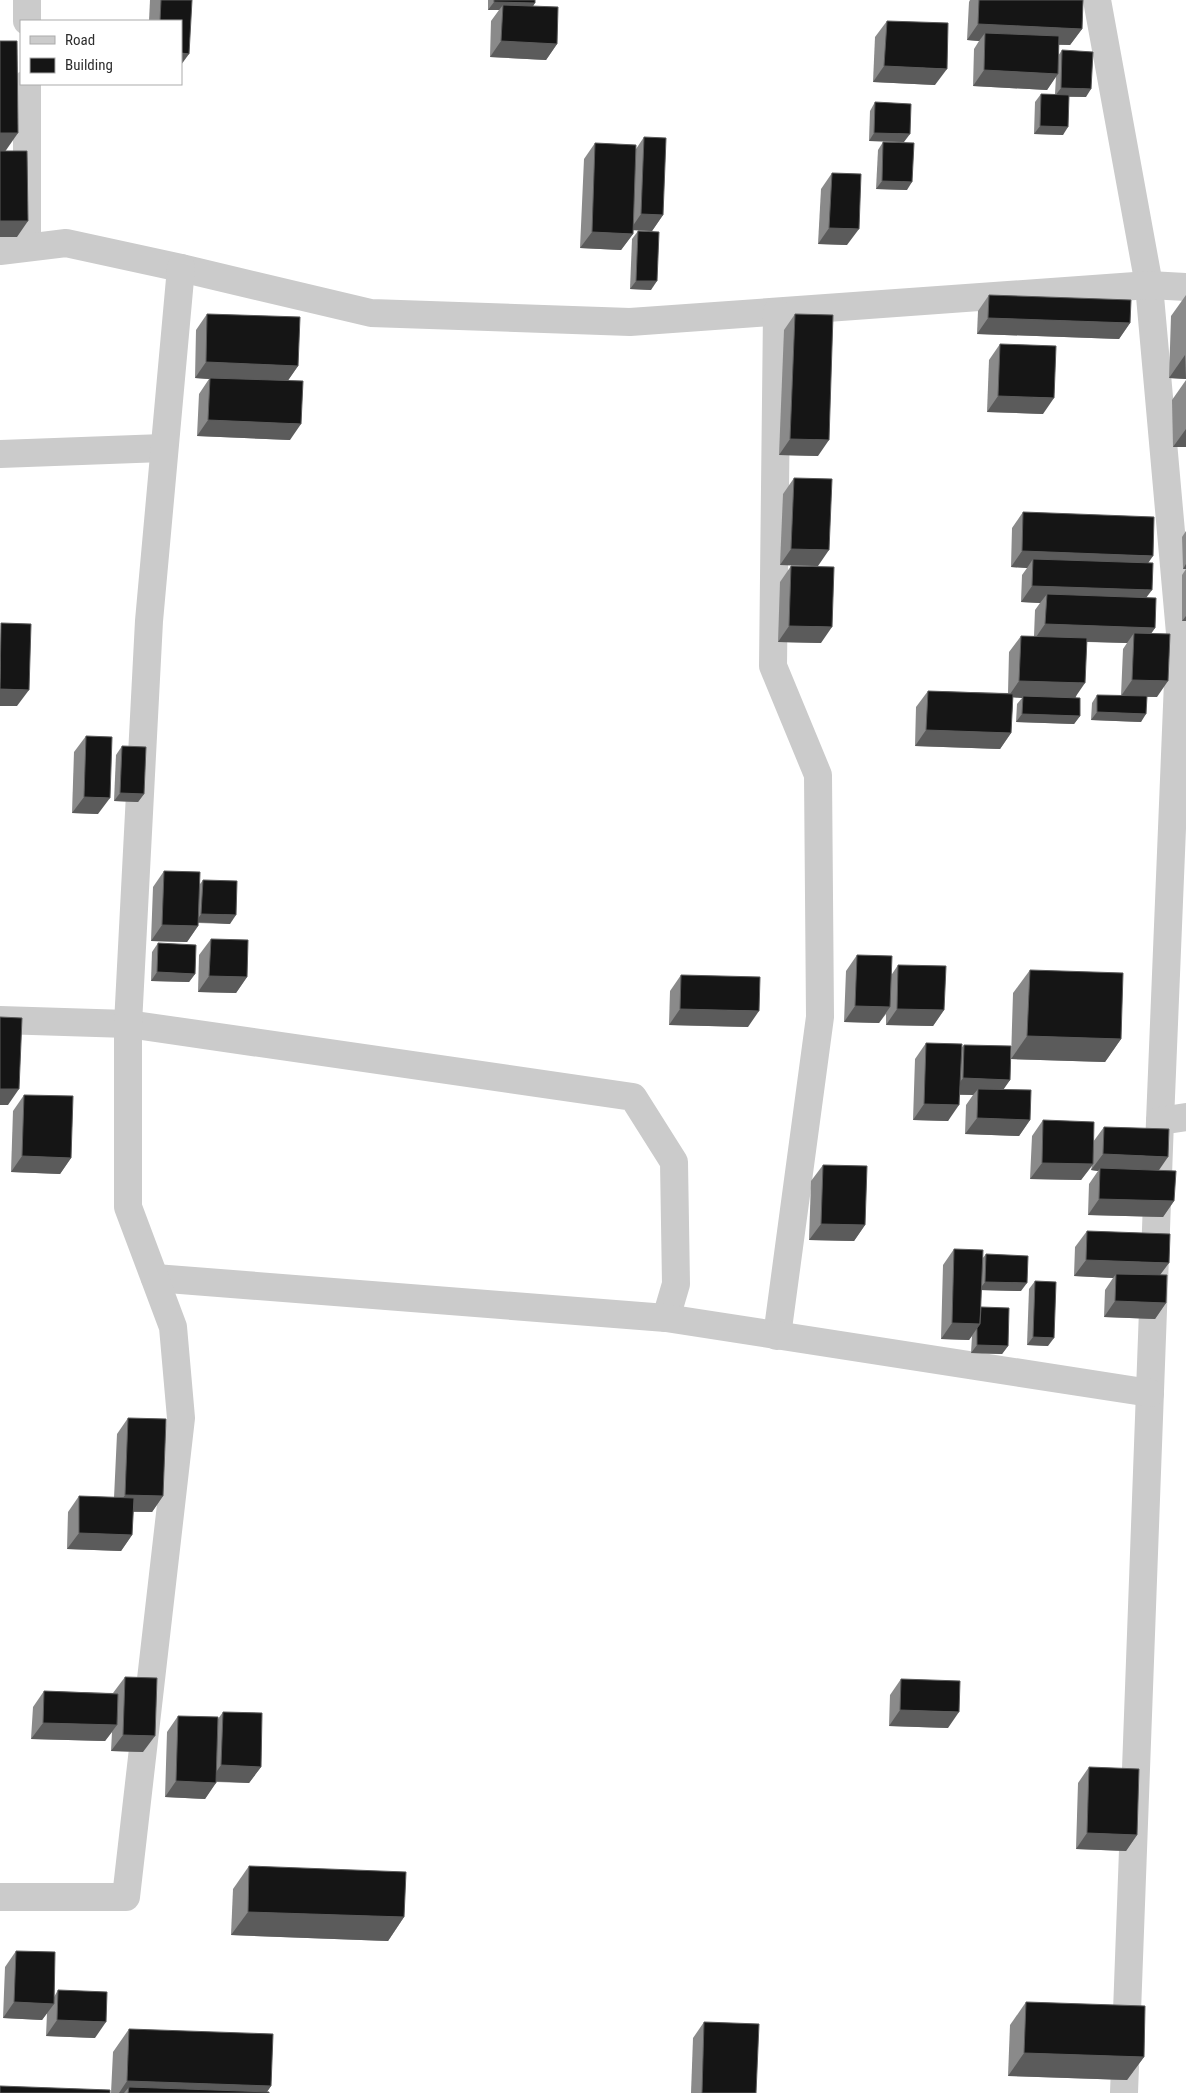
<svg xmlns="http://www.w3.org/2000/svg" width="1186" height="2093" font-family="'Roboto Condensed',sans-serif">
	<rect width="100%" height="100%" fill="#fff"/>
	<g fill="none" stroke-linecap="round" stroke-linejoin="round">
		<g stroke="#cbcbcb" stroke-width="28">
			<polyline points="1097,0 1149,285 1180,633 1160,1121 1124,2093"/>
			<polyline points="27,21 27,0"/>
			<polyline points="27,247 27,84"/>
			<polyline points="0,251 66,243 181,268 371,313 630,322 1149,285 1186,287"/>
			<polyline points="777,312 773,666 818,775 820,1017 777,1336"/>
			<polyline points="0,454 163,448"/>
			<polyline points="0,1020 128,1024 633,1097 674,1162 676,1284 666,1318"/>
			<polyline points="1160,1121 1186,1117"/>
			<polyline points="155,1278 666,1318 1150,1393"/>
			<polyline points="0,1897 126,1897 181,1418 173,1327 128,1207 128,1024 149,621 181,268"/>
		</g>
	</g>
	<g fill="#8a8a8a">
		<polygon points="150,0 192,0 181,21 149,21"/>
		<polygon points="488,0 535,0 533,6 557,44 546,60 490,57 491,21 499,10 488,10"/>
		<polygon points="970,0 1083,0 1082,29 1070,45 1059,45 1058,56 1062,50 1086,97 1069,97 1063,135 1034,134 1035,102 1041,94 1055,94 1056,76 1047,90 973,86 974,49 979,41 967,40 969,2"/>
		<polygon points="887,21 935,85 873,82 875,37"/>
		<polygon points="875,102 904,142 869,141 870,111"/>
		<polygon points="644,137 663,215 652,231 633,230 633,234 621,250 580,248 584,159 595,143 636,149"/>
		<polygon points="883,142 907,190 876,189 878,150"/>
		<polygon points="832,173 847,245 818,244 821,189"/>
		<polygon points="638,231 651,290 630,289 632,239"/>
		<polygon points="989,295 1130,323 1119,339 977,334 978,311"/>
		<polygon points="1186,295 1186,379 1169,378 1171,316"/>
		<polygon points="207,314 298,366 288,380 290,440 197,436 199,394 209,379 195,378 196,330"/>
		<polygon points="795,314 818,456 779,455 784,330"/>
		<polygon points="1000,344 1043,414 987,412 989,360"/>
		<polygon points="1186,380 1186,447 1173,447 1172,400"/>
		<polygon points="794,478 818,566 780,565 783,494"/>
		<polygon points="1023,512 1148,563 1146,597 1155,628 1151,634 1157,697 1147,697 1141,722 1091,720 1092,703 1097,695 1121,696 1123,649 1127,643 1087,642 1076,697 1080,716 1074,724 1016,722 1017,704 1022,698 1013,697 1011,733 1000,749 915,746 916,707 928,691 1008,693 1009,652 1021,636 1034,636 1035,610 1040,603 1021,602 1022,575 1027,568 1011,567 1012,528"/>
		<polygon points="1186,531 1186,569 1183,569 1182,537"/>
		<polygon points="791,566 821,643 778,642 780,582"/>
		<polygon points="1186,569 1186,621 1182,621 1182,575"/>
		<polygon points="86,736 98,814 72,813 74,752"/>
		<polygon points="122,746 144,794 138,802 114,801 116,755"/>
		<polygon points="164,871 200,884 203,880 230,924 198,923 198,926 187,942 151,941 153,887"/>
		<polygon points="211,939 247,977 236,993 198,992 199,955"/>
		<polygon points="158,943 195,974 189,982 151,981 152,952"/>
		<polygon points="857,955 892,974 898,965 944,1010 933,1026 886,1025 886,1014 879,1023 844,1022 846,971"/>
		<polygon points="1030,970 1121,1039 1105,1062 1011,1059 1013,993"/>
		<polygon points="681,975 748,1027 669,1025 670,991"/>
		<polygon points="926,1043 961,1048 964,1045 1010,1080 1003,1089 1030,1120 1019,1136 965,1134 966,1105 973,1095 960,1095 948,1121 913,1120 915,1059"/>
		<polygon points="24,1095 71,1158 60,1174 11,1172 13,1111"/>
		<polygon points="1043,1120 1093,1142 1104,1127 1158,1170 1174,1201 1163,1217 1088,1215 1089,1184 1098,1171 1091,1170 1092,1166 1081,1180 1030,1179 1032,1136"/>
		<polygon points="823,1165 865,1225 854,1241 809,1240 811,1181"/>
		<polygon points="1087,1231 1160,1275 1166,1303 1155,1319 1104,1317 1105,1290 1113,1278 1074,1276 1075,1247"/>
		<polygon points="954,1249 982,1259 986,1254 1021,1291 981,1290 981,1307 1008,1346 1002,1354 971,1353 972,1336 969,1340 941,1339 943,1265"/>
		<polygon points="1035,1281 1048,1346 1027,1345 1029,1289"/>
		<polygon points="128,1418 163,1496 152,1512 133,1512 132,1535 121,1551 67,1549 68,1512 79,1496 114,1498 117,1434"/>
		<polygon points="125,1677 143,1752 111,1751 112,1732 105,1741 31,1739 33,1707 44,1691 113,1693"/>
		<polygon points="901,1679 948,1728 889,1726 890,1695"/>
		<polygon points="223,1712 261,1767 249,1783 216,1782 205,1799 165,1797 167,1732 178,1716 218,1719"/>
		<polygon points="1089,1767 1137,1835 1126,1851 1076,1849 1078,1783"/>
		<polygon points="249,1866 404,1917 388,1941 231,1935 233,1889"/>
		<polygon points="16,1951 54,1997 58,1990 95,2038 46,2036 47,2013 42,2020 3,2018 5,1967"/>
		<polygon points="1026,2002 1144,2057 1127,2080 1008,2076 1010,2025"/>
		<polygon points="704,2022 756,2093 691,2093 693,2038"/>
		<polygon points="129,2029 271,2086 267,2092 269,2093 111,2093 113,2052"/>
	</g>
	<g fill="#5b5b5b">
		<polygon points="494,2 535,3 530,11 503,5 499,10 488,10"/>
		<polygon points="978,24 1082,29 1070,45 985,41 985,33 979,41 967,40"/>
		<polygon points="501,41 557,44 546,60 490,57"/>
		<polygon points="181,53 189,54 181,65"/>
		<polygon points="884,66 947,69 935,85 873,82"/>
		<polygon points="984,70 1058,74 1047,90 973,86"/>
		<polygon points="1061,88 1091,89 1086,97 1055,96"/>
		<polygon points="1040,126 1068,127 1063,135 1034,134"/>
		<polygon points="0,133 18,133 2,156 0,156"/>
		<polygon points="874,133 910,134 904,142 869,141"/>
		<polygon points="882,181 912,182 907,190 876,189"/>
		<polygon points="641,214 663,215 652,231 630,230"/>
		<polygon points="0,221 28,221 17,237 0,237"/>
		<polygon points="829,228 859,229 847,245 818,244"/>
		<polygon points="592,232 633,234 621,250 580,248"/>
		<polygon points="636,281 657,281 651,290 630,289"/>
		<polygon points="988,318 1130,323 1119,339 977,334"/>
		<polygon points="1185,355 1186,379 1169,378"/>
		<polygon points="206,362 298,366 287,382 210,378 209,379 195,378"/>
		<polygon points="998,396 1054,398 1043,414 987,412"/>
		<polygon points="208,420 301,424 290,440 197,436"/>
		<polygon points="1186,429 1186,447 1173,447"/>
		<polygon points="790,439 829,440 818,456 779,455"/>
		<polygon points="791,549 829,550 818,566 780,565"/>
		<polygon points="1022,551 1153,556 1142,572 1033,559 1027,568 1011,567"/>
		<polygon points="1186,564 1186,569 1183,569"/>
		<polygon points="1032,586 1152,590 1140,606 1047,594 1040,603 1021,602"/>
		<polygon points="1186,616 1186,621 1182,621"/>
		<polygon points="1045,624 1155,628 1143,644 1134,633 1127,643 1034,640"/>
		<polygon points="789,626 832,627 821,643 778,642"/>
		<polygon points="1132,680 1168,681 1157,697 1121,696"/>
		<polygon points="1019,681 1085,683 1074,699 1023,696 1022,698 1008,697"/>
		<polygon points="0,689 29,690 17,706 0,706"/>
		<polygon points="1097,712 1146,714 1141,722 1091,720"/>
		<polygon points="1022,714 1080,716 1074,724 1016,722"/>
		<polygon points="926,730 1011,733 1000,749 915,746"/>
		<polygon points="120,793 144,794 138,802 114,801"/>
		<polygon points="84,797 110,798 98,814 72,813"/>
		<polygon points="201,914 236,915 230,924 196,922"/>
		<polygon points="162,925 198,926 187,942 151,941"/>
		<polygon points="157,972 195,974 189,982 151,981"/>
		<polygon points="209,976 247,977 236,993 198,992"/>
		<polygon points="855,1006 890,1007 879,1023 844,1022"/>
		<polygon points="680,1009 759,1011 748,1027 669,1025"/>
		<polygon points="897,1009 944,1010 933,1026 886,1025"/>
		<polygon points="1027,1036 1121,1039 1105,1062 1011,1059"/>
		<polygon points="963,1078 1010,1080 999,1096 978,1089 973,1095 951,1094"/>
		<polygon points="0,1089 19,1089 8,1105 0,1105"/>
		<polygon points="924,1104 959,1105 948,1121 913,1120"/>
		<polygon points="977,1118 1030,1120 1019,1136 965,1134"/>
		<polygon points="1103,1154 1168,1157 1157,1173 1100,1168 1098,1171 1091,1170"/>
		<polygon points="22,1156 71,1158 60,1174 11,1172"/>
		<polygon points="1042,1163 1093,1164 1081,1180 1030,1179"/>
		<polygon points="1099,1199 1174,1201 1163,1217 1088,1215"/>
		<polygon points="821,1224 865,1225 854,1241 809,1240"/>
		<polygon points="1086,1260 1169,1263 1157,1279 1116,1274 1113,1278 1074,1276"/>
		<polygon points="985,1282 1027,1283 1021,1291 979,1290"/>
		<polygon points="1115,1301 1166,1303 1155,1319 1104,1317"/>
		<polygon points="952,1323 980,1324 969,1340 941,1339"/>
		<polygon points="1033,1337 1054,1338 1048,1346 1027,1345"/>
		<polygon points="977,1345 1008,1346 1002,1354 971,1353"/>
		<polygon points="125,1495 163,1496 152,1512 114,1511"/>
		<polygon points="79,1533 132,1535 121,1551 67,1549"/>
		<polygon points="900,1710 959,1712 948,1728 889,1726"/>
		<polygon points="43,1723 117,1725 105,1741 31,1739"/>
		<polygon points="123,1735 155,1736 143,1752 111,1751"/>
		<polygon points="221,1765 261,1767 249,1783 210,1781"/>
		<polygon points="176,1781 216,1783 205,1799 165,1797"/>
		<polygon points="1087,1833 1137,1835 1126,1851 1076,1849"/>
		<polygon points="248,1912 404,1917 388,1941 231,1935"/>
		<polygon points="14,2002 54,2004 42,2020 3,2018"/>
		<polygon points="57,2020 106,2022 95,2038 46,2036"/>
		<polygon points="1024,2053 1144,2057 1127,2080 1008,2076"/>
		<polygon points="127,2081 271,2086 266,2093 129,2087 124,2093 119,2093"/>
	</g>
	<g fill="#151515" stroke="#5b5b5b">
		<polygon points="161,0 192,0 189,54 181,53 181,21 160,21"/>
		<polygon points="494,0 535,0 535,3 494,2"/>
		<polygon points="979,0 1083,0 1082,29 978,24"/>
		<polygon points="503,5 558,7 557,44 501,41"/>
		<polygon points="887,21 948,23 947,69 884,66"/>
		<polygon points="985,33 1059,36 1058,74 984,70"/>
		<polygon points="0,41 17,41 18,133 0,133"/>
		<polygon points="1062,50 1093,52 1091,89 1061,88"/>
		<polygon points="1041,94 1069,95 1068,127 1040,126"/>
		<polygon points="875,102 911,104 910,134 874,133"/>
		<polygon points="644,137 666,138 663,215 641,214"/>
		<polygon points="883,142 914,143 912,182 882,181"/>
		<polygon points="595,143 636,145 633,234 592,232"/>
		<polygon points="0,151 27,151 28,221 0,221"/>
		<polygon points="832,173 861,174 859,229 829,228"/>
		<polygon points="638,231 659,232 657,281 636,281"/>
		<polygon points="989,295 1131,300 1130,323 988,318"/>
		<polygon points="207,314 300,317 298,366 206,362"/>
		<polygon points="795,314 833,315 829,440 790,439"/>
		<polygon points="1000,344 1056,346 1054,398 998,396"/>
		<polygon points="210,378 303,381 301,424 208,420"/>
		<polygon points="794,478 832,479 829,550 791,549"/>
		<polygon points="1023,512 1154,517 1153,556 1022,551"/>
		<polygon points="1033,559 1153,563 1152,590 1032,586"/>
		<polygon points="791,566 834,567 832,627 789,626"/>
		<polygon points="1047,594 1156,598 1155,628 1045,624"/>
		<polygon points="1,623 31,624 29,690 0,689"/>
		<polygon points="1134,633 1170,634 1168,681 1132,680"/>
		<polygon points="1021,636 1087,638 1085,683 1019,681"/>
		<polygon points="928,691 1013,694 1011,733 926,730"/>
		<polygon points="1097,695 1147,696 1146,714 1097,712"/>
		<polygon points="1023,696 1080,698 1080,716 1022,714"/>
		<polygon points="86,736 112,737 110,798 84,797"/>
		<polygon points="122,746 146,747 144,794 120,793"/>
		<polygon points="164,871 200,872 198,926 162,925"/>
		<polygon points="203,880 237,881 236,915 201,914"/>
		<polygon points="211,939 248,940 247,977 209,976"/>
		<polygon points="158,943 196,945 195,974 157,972"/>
		<polygon points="857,955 892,956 890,1007 855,1006"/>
		<polygon points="898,965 946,966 944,1010 897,1009"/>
		<polygon points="1030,970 1123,973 1121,1039 1027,1036"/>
		<polygon points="681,975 760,977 759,1011 680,1009"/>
		<polygon points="0,1017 22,1018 19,1089 0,1089"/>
		<polygon points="926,1043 962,1044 959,1105 924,1104"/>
		<polygon points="964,1045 1011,1046 1010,1080 963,1078"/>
		<polygon points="978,1089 1031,1090 1030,1120 977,1118"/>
		<polygon points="24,1095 73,1096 71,1158 22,1156"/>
		<polygon points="1043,1120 1094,1122 1093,1164 1042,1163"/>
		<polygon points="1104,1127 1169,1129 1168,1157 1103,1154"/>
		<polygon points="823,1165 867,1166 865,1225 821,1224"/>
		<polygon points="1100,1168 1176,1171 1174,1201 1099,1199"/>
		<polygon points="1087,1231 1170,1234 1169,1263 1086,1260"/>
		<polygon points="954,1249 983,1250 980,1324 952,1323"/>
		<polygon points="986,1254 1028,1256 1027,1283 985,1282"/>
		<polygon points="1116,1274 1167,1275 1166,1303 1115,1301"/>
		<polygon points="1035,1281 1056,1282 1054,1338 1033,1337"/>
		<polygon points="981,1307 1009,1308 1008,1346 977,1345 977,1328 980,1324"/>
		<polygon points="128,1418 166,1419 163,1496 125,1495"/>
		<polygon points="79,1496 134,1498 132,1535 79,1533"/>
		<polygon points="125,1677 157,1678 155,1736 123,1735"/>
		<polygon points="901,1679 960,1681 959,1712 900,1710"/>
		<polygon points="44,1691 118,1694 117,1725 43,1723"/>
		<polygon points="223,1712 262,1713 261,1767 221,1765"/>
		<polygon points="178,1716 218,1717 216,1783 176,1781"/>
		<polygon points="1089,1767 1139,1769 1137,1835 1087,1833"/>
		<polygon points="249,1866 406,1872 404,1917 248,1912"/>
		<polygon points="16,1951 55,1952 54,2004 14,2002"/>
		<polygon points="58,1990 107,1992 106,2022 57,2020"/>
		<polygon points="1026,2002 1145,2006 1144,2057 1024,2053"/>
		<polygon points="704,2022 759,2024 756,2093 702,2093"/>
		<polygon points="129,2029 273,2034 271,2086 127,2081"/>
		<polygon points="0,2086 110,2090 110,2093 0,2093"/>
		<polygon points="129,2087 269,2092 269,2093 128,2093"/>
	</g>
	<rect x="20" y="20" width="162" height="65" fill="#ffffff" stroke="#ababab"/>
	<rect x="30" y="36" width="25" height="8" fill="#cbcbcb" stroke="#ababab"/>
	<text x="65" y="45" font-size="15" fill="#2e2e2e">Road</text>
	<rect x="30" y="58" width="25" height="15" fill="#151515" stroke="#ababab"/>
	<text x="65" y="70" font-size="15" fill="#2e2e2e">Building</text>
</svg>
